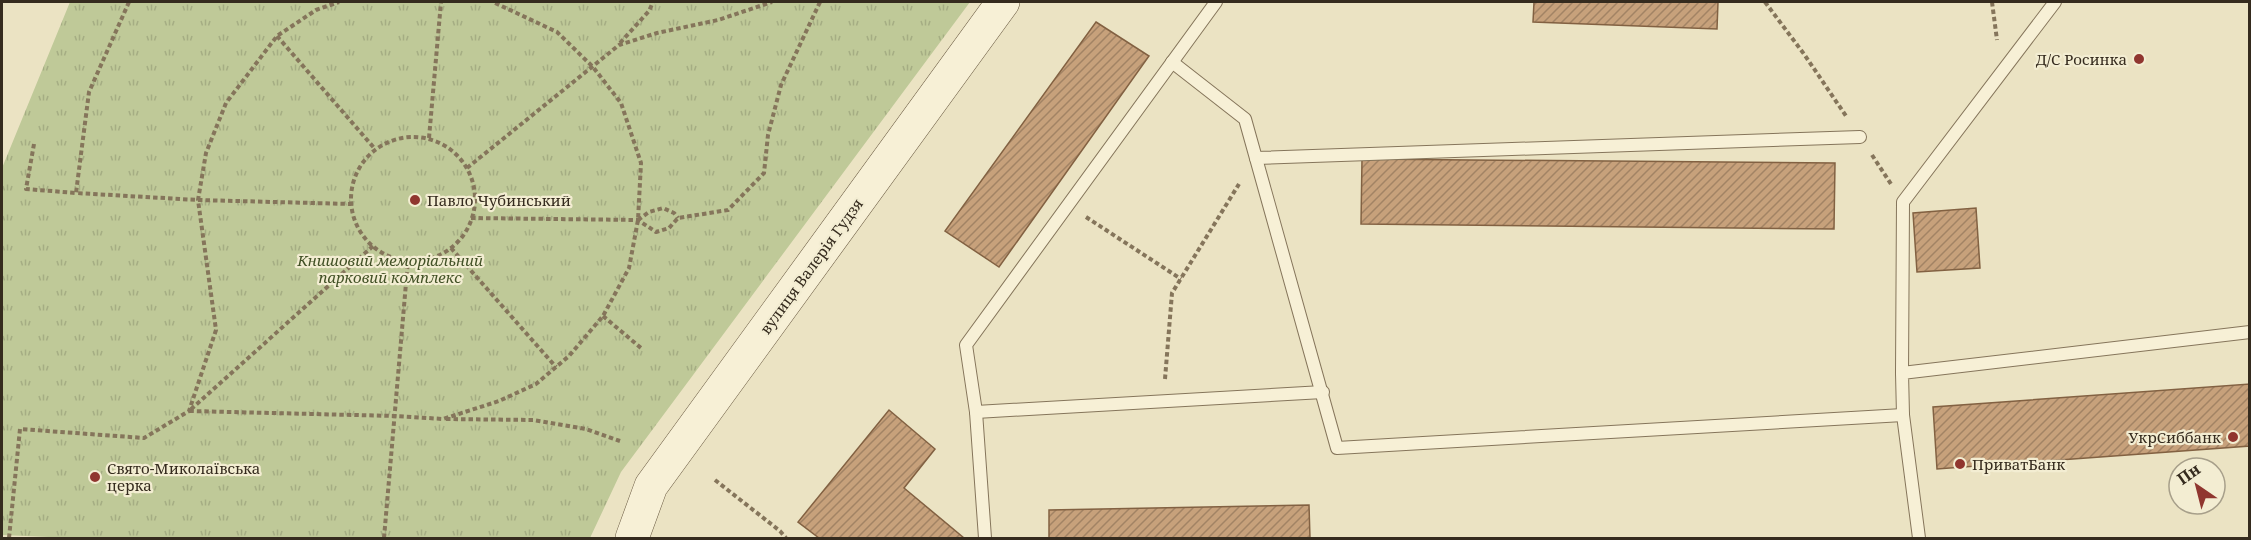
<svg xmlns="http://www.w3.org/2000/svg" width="2251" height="540" font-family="'Noto Serif',serif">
	<defs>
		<pattern id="grass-tufts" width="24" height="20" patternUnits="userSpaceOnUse" patternTransform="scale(1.5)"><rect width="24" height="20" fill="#bfc998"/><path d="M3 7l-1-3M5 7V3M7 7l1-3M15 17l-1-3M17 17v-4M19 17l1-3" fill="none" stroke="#a5ad83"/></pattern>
		<pattern id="building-hatch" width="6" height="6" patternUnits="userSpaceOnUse" patternTransform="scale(1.5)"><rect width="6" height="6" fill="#c7a17b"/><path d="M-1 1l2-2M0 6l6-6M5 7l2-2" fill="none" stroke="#a28364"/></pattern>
	</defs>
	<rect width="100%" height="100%" fill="#ebe3c3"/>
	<polygon fill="url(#grass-tufts)" points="70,2 970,2 621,472 590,538 72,538 2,535 2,168"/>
	<g fill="url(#building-hatch)" stroke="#826142" stroke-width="1.5">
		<polygon points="1534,2 1718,2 1717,29 1533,22"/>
		<polygon points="1096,22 1149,56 999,267 945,231"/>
		<polygon points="1362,159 1835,163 1834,229 1361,224"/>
		<polygon points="1976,208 1980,268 1917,272 1913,213"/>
		<polygon points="2250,384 2250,446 1937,469 1933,407"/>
		<polygon points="889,410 935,449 904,488 964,538 819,538 798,522"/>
		<polygon points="1309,505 1310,538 1049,538 1049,510"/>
	</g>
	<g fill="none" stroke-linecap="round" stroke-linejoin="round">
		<defs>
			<g id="lane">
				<polyline points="1172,62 1245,119 1337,448 1903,415"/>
				<polyline points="1256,158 1860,137"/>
				<polyline points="1902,373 1903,202 2055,2"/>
				<polyline points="976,412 1323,392"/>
				<polyline points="985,538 976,412 966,345 1216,2"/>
				<polyline points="1919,538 1903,415 1902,373 2250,332"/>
			</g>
			<polyline id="secondary" points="632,538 651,486 1003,2"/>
		</defs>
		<use href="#lane" stroke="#85755b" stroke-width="14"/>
		<use href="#secondary" stroke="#66563e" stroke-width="34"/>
		<g stroke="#85755b" stroke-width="4" stroke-dasharray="4.5 3" stroke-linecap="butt">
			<polyline points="129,2 89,92 76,193 198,200 351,204"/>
			<polyline points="1765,2 1804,54 1846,116"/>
			<polyline points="1992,2 1997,40"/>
			<polyline points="277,36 375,149"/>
			<polyline points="620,43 649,11 653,2"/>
			<circle cx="413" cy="199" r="62"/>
			<polyline points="429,138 441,2"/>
			<polyline points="34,144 26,189 76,193"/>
			<polyline points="1872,155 1891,184"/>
			<polyline points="467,168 619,45 657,33 718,20 772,2"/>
			<polyline points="1086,217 1181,279"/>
			<polyline points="471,218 638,220 656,232 669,228 678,218 728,210 764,173 768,135 781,85 820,2"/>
			<polyline points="638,220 649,212 663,208 674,213 678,218"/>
			<polyline points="373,246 189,411 396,416 443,419 499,401 536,384 569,356 603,316 629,268 638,220 641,163 621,103 593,67 557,32 493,2"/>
			<polyline points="451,248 556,367"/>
			<polyline points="603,316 641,348"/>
			<polyline points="1165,379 1172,293 1239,184"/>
			<polyline points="446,419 533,420 586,429 620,441"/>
			<polyline points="715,480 780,531 786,538"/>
			<polyline points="9,538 20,429 144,438 189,411 216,330 198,200 206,153 226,103 277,36 316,10 339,2"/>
			<polyline points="384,538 408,260"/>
		</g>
		<use href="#lane" stroke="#f7f0d6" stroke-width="12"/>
		<use href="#secondary" stroke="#f7f0d6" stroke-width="33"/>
	</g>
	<g fill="#90362f" stroke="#f3edd2" stroke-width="2">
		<circle cx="2139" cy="59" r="6"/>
		<circle cx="415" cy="200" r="6"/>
		<circle cx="2233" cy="437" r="6"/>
		<circle cx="1960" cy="464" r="6"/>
		<circle cx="95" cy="477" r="6"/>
	</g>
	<g text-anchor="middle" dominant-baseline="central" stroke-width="4.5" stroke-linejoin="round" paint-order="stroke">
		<g font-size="15" fill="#352b1e" stroke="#f3edd2" text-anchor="start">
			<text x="2127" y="59" text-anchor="end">Д/С Росинка</text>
			<text x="427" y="200">Павло Чубинський</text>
			<text x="2221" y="437" text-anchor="end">УкрСиббанк</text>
			<text x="1972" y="464">ПриватБанк</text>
			<text x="107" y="468">Свято-Миколаївська<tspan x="107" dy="17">церка</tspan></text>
		</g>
		<g font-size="15" font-style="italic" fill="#425126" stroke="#f3edd2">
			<text x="390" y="260">Книшовий меморіальний<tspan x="390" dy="17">парковий комплекс</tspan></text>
		</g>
		<g font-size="15" fill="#352b1e" stroke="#f3edd2">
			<text transform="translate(811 266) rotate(-54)">вулиця Валерія Гудзя</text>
		</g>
	</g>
	<rect width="2251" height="540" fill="none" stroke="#352b1e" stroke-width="6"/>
	<g transform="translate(2197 486) rotate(325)"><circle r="28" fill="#f3edd2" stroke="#a79f8a" stroke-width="1.5"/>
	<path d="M0-4.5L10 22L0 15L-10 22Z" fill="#90362f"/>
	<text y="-9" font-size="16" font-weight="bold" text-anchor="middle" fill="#352b1e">Пн</text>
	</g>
</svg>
